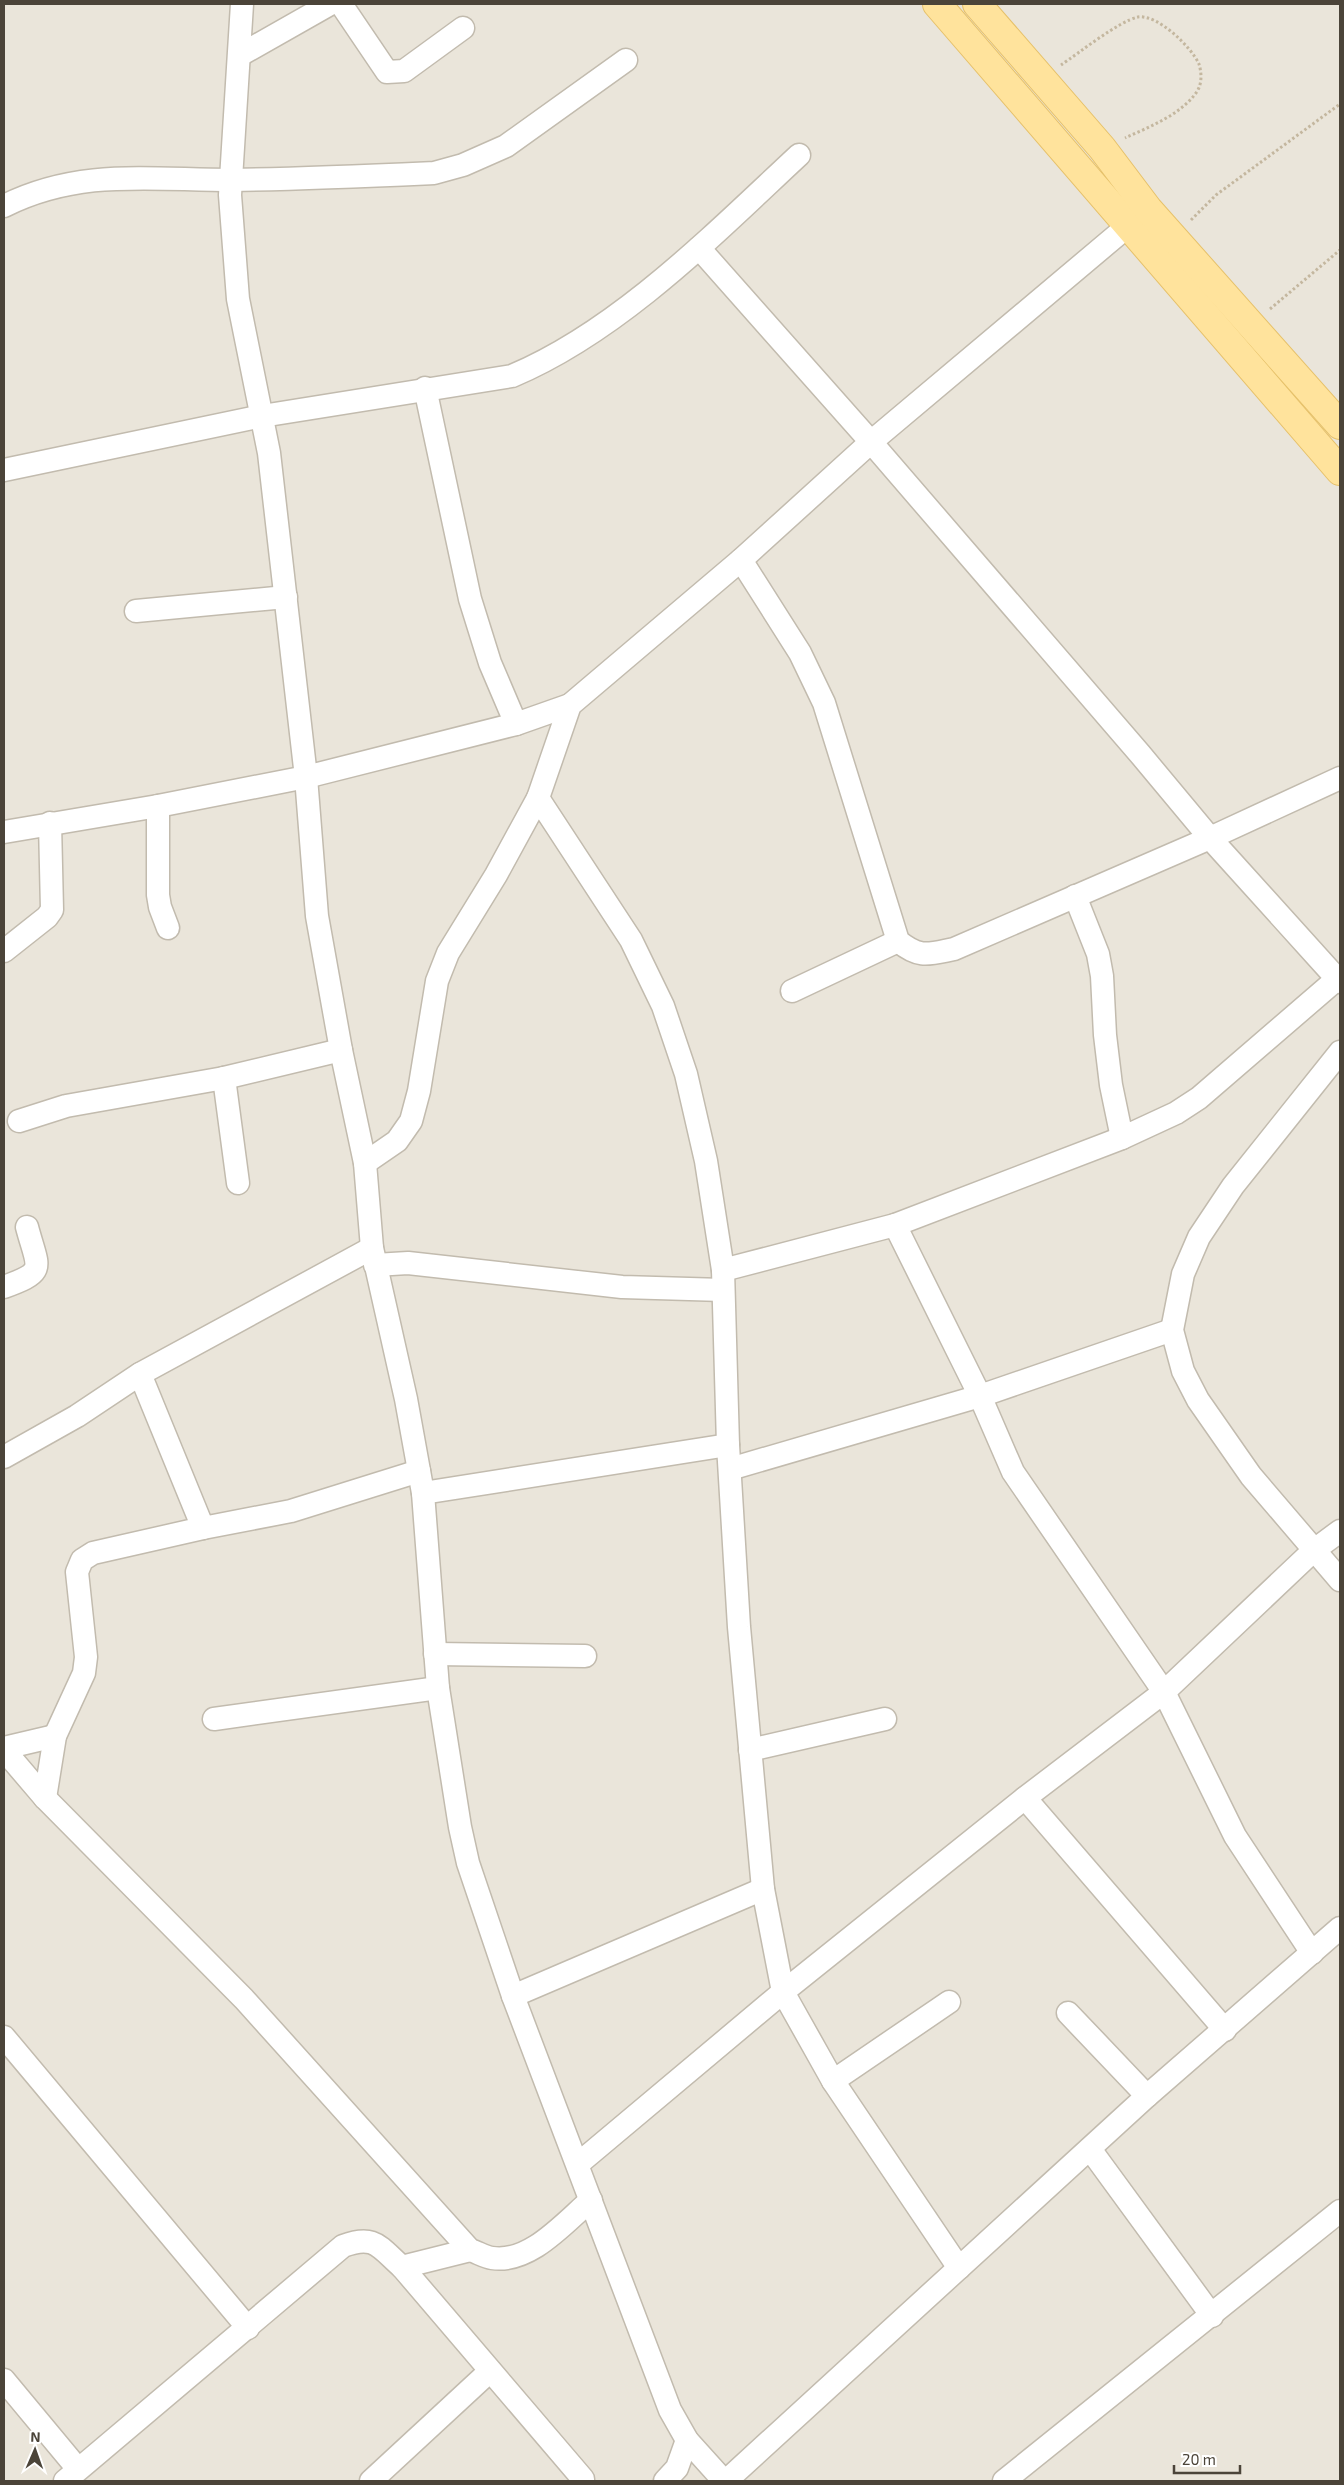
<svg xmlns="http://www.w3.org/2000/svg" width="1344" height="2485" font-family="'Exo 2',sans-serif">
	<rect width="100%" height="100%" fill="#f6f3ec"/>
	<rect fill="#eae5da" x="4" y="4" width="1336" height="2477"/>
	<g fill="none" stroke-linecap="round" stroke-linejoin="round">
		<defs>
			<g id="minor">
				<polyline points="242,4 230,195 238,299 269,453 306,777 317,916 341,1050 365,1163 372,1248 406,1399 423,1493 438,1688 460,1827 468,1863 513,1996 670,2410 687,2440 724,2481"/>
				<polyline points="341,4 387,72 404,71 463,28"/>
				<polyline points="240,55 330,4"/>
				<path d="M4,206c76,-38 146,-26 228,-26 67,-1 134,-4 202,-7l29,-8 43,-19 120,-86"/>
				<polyline points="699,248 871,442 1140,754 1210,838 1340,982"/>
				<polyline points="425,388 470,599 490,663 516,724"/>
				<path d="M4,470l258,-54 250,-40c107,-45 202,-142 287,-221"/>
				<path d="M741,560l59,93 24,50 74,238c22,18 31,13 56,8l256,-111 130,-60"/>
				<polyline points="136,611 286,597"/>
				<polyline points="538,798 631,940 663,1006 686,1074 706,1161 723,1270 728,1445 739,1627 763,1889 783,1992 833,2081 959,2268"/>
				<polyline points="158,806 158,895 160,907 168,928"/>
				<polyline points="4,832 158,806 306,777 516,724 570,705"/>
				<polyline points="1075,896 1098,954 1102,976 1105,1035 1111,1085 1122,1138"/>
				<polyline points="4,951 47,917 52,910 50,823"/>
				<polyline points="792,991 898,941"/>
				<polyline points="1340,1052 1233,1186 1199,1237 1183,1274 1172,1330 1183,1371 1198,1400 1251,1476 1340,1580"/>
				<polyline points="224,1078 238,1183"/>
				<polyline points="19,1121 66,1106 224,1078 341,1050"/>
				<polyline points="365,1163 397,1141 411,1121 419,1091 437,981 448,953 496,875 538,798 570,705 741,560 871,442 1129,225"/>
				<polyline points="895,1225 980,1396 1013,1472 1164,1692 1235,1836 1312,1953"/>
				<polyline points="375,1265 408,1263 622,1287 723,1290"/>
				<polyline points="723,1270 895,1225 1122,1138 1176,1113 1199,1098 1337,979"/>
				<path d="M4,1287c44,-16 34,-18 23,-60"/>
				<polyline points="4,1457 77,1416 140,1374 372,1248"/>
				<polyline points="730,1469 980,1396 1172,1330"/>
				<polyline points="423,1493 728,1445"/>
				<polyline points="203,1528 291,1511 419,1471"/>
				<polyline points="435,1654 585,1656"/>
				<polyline points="214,1719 438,1688"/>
				<polyline points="4,1748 55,1736"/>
				<path d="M4,1750l41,48 199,201 226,251c7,2 15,7 22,8 38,6 73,-36 99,-58"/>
				<polyline points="750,1750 885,1719"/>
				<polyline points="45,1798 55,1736 84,1673 86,1657 77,1572 82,1560 93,1553 203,1528 140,1374"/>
				<polyline points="1025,1798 1225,2030"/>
				<polyline points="513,1996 763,1889"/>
				<polyline points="1068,2013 1147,2096"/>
				<polyline points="4,2037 248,2328"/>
				<polyline points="833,2081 949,2002"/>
				<polyline points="1090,2149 1212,2316"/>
				<polyline points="578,2164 783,1992 1025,1798 1164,1692 1313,1551 1340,1531"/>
				<polyline points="402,2267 470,2250"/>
				<polyline points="4,2380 78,2469"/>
				<path d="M65,2481l278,-235c32,-12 36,1 59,21l181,212"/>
				<polyline points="371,2481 490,2371"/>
				<polyline points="665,2481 677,2468 687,2440"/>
				<polyline points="726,2481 1147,2096 1340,1928"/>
				<polyline points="1004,2481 1340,2211"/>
			</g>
			<g id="major">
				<polyline points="937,4 1340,471"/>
				<polyline points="977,4 1102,148 1148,209 1340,425"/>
			</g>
		</defs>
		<use href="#minor" stroke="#c2bbae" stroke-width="25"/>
		<use href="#major" stroke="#e6c16a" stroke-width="30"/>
		<g stroke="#c4b79f" stroke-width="3" stroke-dasharray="2.5 2.5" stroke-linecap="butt">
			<path d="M1061,65c18,-12 58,-44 77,-48 20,-3 54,31 61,47 3,10 3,21 -3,29 -16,22 -47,34 -71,45"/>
			<polyline points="1191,220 1216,195 1340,104"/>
			<polyline points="1270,309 1340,250"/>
		</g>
		<use href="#minor" stroke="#fff" stroke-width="22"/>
		<use href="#major" stroke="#ffe39c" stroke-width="28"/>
	</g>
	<rect width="1344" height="2485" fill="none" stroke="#4b4439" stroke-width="10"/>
	<g transform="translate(35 2450) rotate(2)" stroke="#ffffff" stroke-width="4" paint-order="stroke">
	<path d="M0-4L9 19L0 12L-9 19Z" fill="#4b4439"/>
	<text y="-8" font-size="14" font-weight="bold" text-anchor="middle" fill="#4b4439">N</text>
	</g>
	<path d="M1174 2465v8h66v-8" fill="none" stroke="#4b4439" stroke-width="2.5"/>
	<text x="1182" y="2465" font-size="15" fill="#4b4439" stroke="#ffffff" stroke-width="4" paint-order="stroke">20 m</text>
</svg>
